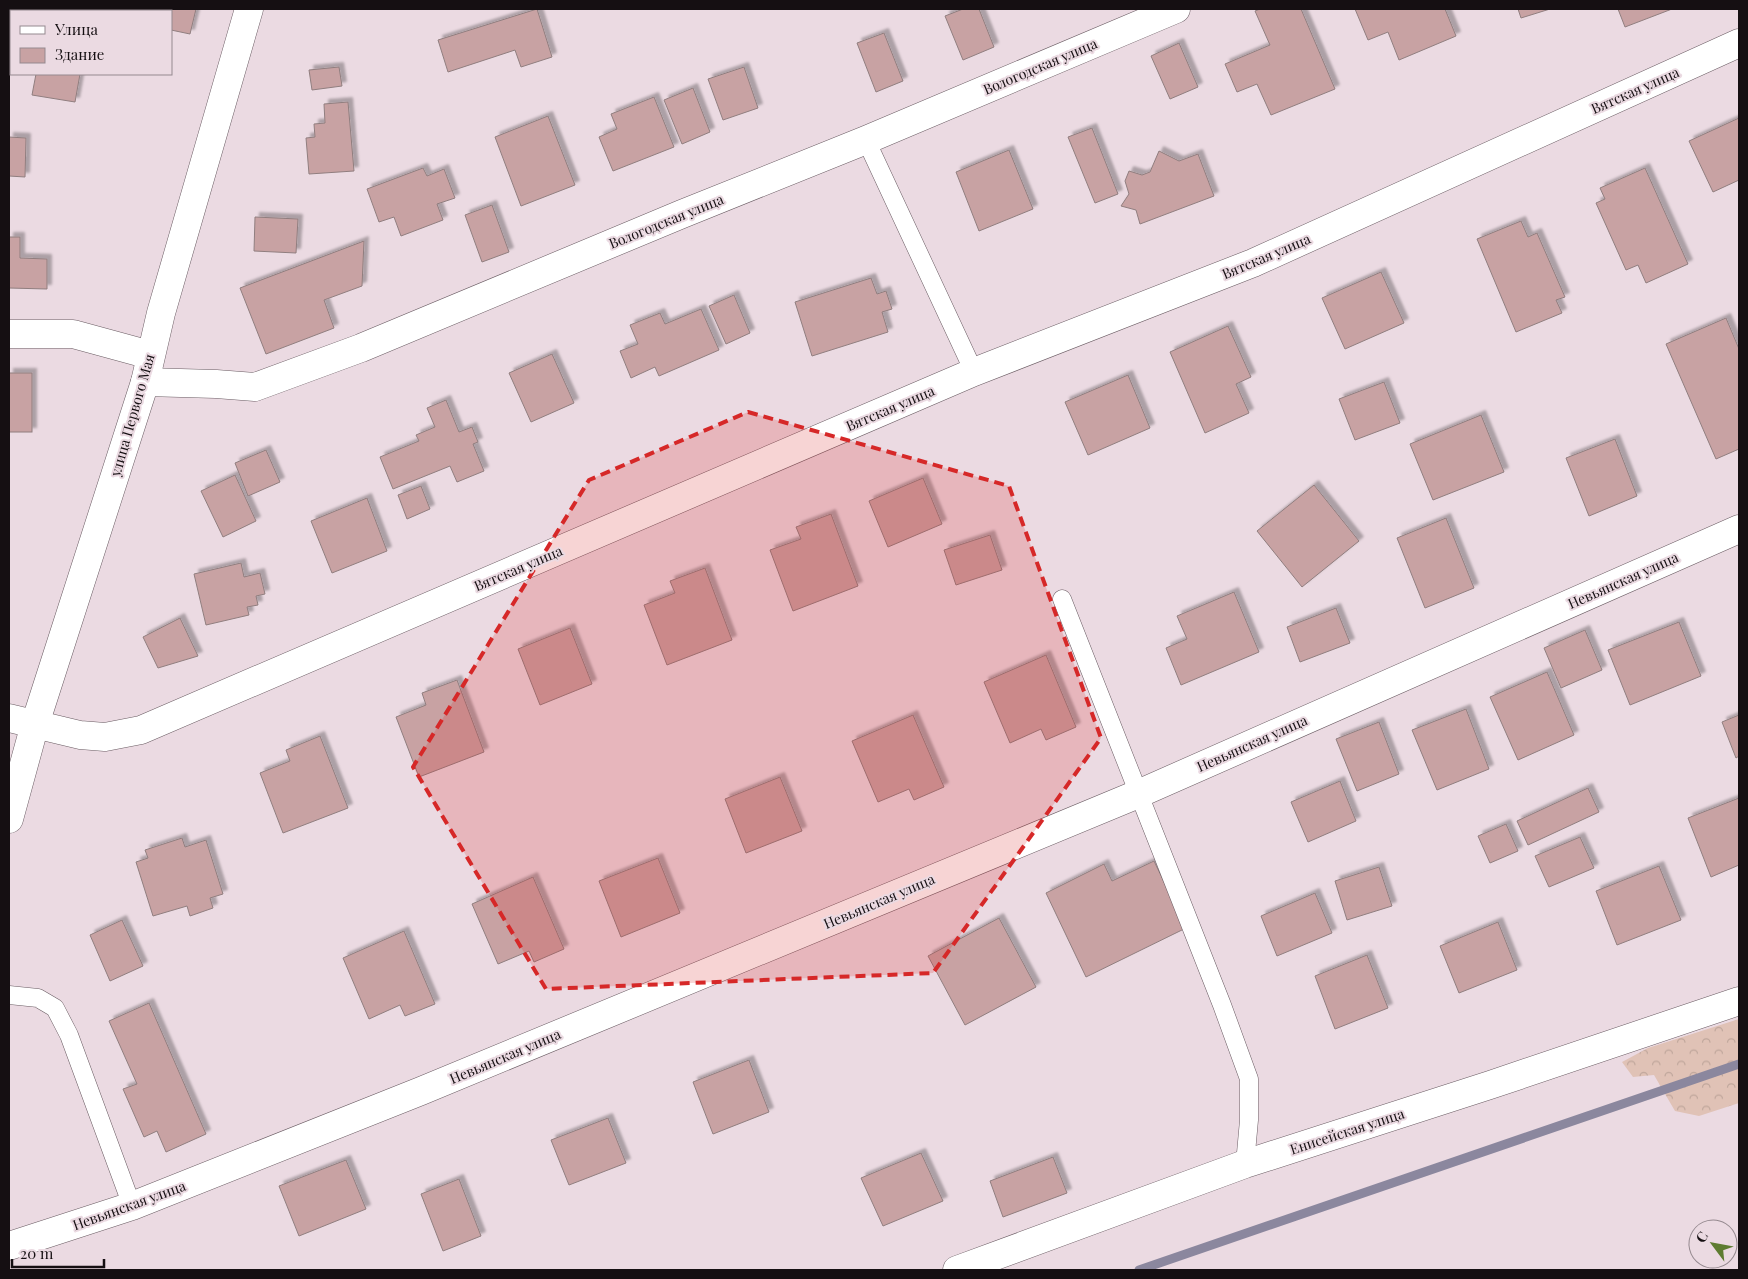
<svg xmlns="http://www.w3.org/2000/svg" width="1748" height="1279" font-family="'Playfair Display',serif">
	<defs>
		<pattern id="forest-crowns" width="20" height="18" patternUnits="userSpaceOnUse" patternTransform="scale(1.25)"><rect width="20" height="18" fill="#e0c2b6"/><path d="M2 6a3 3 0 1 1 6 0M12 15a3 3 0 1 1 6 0" fill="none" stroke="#bfa69b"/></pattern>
		<filter id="shadow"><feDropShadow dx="4.5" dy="-4.5" stdDeviation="1" flood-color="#0004"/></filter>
	</defs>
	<rect width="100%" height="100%" fill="#ebdae2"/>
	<polygon fill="url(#forest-crowns)" points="1739,1019 1739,1103 1699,1116 1675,1111 1654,1075 1633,1077 1622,1062 1648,1048"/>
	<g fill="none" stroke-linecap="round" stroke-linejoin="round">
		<polyline stroke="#8b879e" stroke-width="9" points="1139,1270 1739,1064"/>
	</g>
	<g fill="#c8a2a3" stroke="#907e7f" filter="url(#shadow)">
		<polygon points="9,9 30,9 30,11 11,11 11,51 9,51"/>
		<polygon points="46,9 90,9 90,11 45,11"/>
		<polygon points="166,9 196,9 190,34 171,30 171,11 166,11"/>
		<polygon points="537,9 552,57 521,67 515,50 448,72 438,40"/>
		<polygon points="963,9 979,9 994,47 963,60 945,16"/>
		<polygon points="1260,9 1301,9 1335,89 1271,115 1257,84 1237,92 1225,64 1270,45 1255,11"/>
		<polygon points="1355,9 1445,9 1456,36 1399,60 1388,32 1368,40"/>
		<polygon points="1518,9 1550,9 1521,18"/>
		<polygon points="1618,9 1672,9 1625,27"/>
		<polygon points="884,33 903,81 876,92 857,43"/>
		<polygon points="1179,43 1198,87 1170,99 1151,56"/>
		<polygon points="339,67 342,86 312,90 309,70"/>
		<polygon points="744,67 758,108 723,120 708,79"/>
		<polygon points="36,74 80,74 75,102 32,95"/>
		<polygon points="693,88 710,132 682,144 664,100"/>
		<polygon points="654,97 674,147 613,171 599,137 617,129 611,114"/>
		<polygon points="348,102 354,171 309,174 306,138 315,137 314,124 325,123 324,104"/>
		<polygon points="548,116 575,185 521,206 495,137"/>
		<polygon points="1739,118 1739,180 1713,192 1689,141"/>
		<polygon points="1092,128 1118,194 1095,203 1068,137"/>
		<polygon points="9,137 26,138 25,177 9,176"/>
		<polygon points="1009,150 1033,209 979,231 956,172"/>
		<polygon points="1159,151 1179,161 1198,154 1214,196 1140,224 1136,210 1121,206 1129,194 1125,181 1129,171 1142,175 1150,172"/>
		<polygon points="423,168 427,176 444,169 455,198 437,204 443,220 401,236 394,217 379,222 367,189"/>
		<polygon points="1645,168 1688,264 1646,283 1638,265 1626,270 1596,203 1605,199 1600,188"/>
		<polygon points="492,205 509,252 482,262 465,215"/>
		<polygon points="255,217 298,219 296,253 254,251"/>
		<polygon points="1521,221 1528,237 1537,233 1565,297 1556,300 1562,313 1516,332 1477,239"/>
		<polygon points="9,237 20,237 20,258 47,259 47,289 9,288"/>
		<polygon points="364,241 362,286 324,300 334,328 266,354 240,288"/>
		<polygon points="1381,272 1404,323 1345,349 1322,298"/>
		<polygon points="871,278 877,294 886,291 892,309 882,312 888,332 812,356 795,302"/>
		<polygon points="734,295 750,333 726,344 709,306"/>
		<polygon points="701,309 719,350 659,376 655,367 631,378 620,351 638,344 630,325 660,313 665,324"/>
		<polygon points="1726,318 1739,349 1739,449 1716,459 1666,344"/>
		<polygon points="1228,326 1251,377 1236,384 1249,413 1205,433 1170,352"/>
		<polygon points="552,354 574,403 531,422 509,373"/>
		<rect x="9" y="373" width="23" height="59"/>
		<polygon points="1128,375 1150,428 1088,455 1065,402"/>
		<polygon points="1384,382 1400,423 1355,440 1339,399"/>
		<polygon points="446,400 459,432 472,427 478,442 473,444 484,471 457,482 450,466 393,489 380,457 419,441 416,435 435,427 427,408"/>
		<polygon points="1481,415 1504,472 1433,500 1410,444"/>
		<polygon points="1615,439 1637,496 1589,516 1566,458"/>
		<polygon points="266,450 280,482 248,496 235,463"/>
		<polygon points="235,475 256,521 223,537 201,491"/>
		<polygon points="923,478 942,524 888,547 869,501"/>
		<polygon points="1314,485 1359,541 1302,587 1257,531"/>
		<polygon points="421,486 430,509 407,519 398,495"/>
		<polygon points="367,498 387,551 332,573 311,521"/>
		<polygon points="831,514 858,586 793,611 770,550 801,539 796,527"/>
		<polygon points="1446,518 1474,588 1425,608 1397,538"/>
		<polygon points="990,535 1002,570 956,585 944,550"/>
		<polygon points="241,563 244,577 260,573 265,594 256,596 258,605 247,607 249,615 206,625 194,574"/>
		<polygon points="705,568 732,640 667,665 644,605 675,593 670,581"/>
		<polygon points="1234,592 1259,652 1181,685 1166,648 1187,639 1177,616"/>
		<polygon points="1336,608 1350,643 1300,662 1287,627"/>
		<polygon points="180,618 198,656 158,668 143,637"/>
		<polygon points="1679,622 1701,676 1630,705 1608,650"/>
		<polygon points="570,628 592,684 540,705 518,649"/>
		<polygon points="1585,630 1602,670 1561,688 1544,648"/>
		<polygon points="1046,655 1076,727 1046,740 1041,729 1010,743 984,682"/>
		<polygon points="1547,672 1574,735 1518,760 1490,697"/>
		<polygon points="457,680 484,752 419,777 396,717 426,705 422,693"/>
		<polygon points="1466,709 1489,769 1437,790 1412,730"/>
		<polygon points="913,715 944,787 914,800 909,789 878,802 852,741"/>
		<polygon points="1739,715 1739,756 1736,758 1722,722"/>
		<polygon points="1379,722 1399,774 1357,791 1336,739"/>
		<polygon points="320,736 348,808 283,833 260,773 290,761 286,750"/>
		<polygon points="780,777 802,831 746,853 725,799"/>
		<polygon points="1340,781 1356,821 1308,842 1291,802"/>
		<polygon points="1588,788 1599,812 1528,845 1517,821"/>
		<polygon points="1739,798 1739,865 1711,877 1688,818"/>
		<polygon points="1506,824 1518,851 1490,863 1478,836"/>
		<polygon points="1580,837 1594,868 1549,887 1535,856"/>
		<polygon points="182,838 185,847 206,840 223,894 210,898 213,908 190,916 187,906 153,916 136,862 148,858 145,850"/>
		<polygon points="658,858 680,913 621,937 599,881"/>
		<polygon points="1154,861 1186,928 1086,977 1046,893 1104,864 1112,881"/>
		<polygon points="1659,866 1681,920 1617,945 1596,891"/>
		<polygon points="1379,867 1392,906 1347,920 1335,881"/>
		<polygon points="533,877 564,949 534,962 529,951 498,964 472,904"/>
		<polygon points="1315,893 1332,933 1277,956 1261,916"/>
		<polygon points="999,918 1036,987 965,1025 928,956"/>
		<polygon points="122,920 143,966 110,981 90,935"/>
		<polygon points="1498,922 1517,970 1459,993 1440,946"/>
		<polygon points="404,931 435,1004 405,1016 400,1005 369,1019 343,958"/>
		<polygon points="1367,955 1388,1008 1335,1029 1315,976"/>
		<polygon points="149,1003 206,1134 166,1152 157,1131 144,1137 123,1089 137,1084 109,1021"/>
		<polygon points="749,1060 769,1112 713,1134 693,1082"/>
		<polygon points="608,1118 626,1163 569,1185 551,1140"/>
		<polygon points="921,1153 943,1201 883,1226 861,1178"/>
		<polygon points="1053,1157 1067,1193 1003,1217 990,1181"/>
		<polygon points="346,1160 366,1209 299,1236 279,1186"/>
		<polygon points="459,1179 481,1236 443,1251 421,1194"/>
	</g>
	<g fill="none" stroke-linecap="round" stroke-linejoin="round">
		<defs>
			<g id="lane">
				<polyline points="866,140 974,372"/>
				<polyline points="1062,599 1222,1005 1249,1079 1249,1120 1245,1164"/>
				<polyline points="9,995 38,998 55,1008 69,1035 132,1206"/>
			</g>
			<g id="street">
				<polyline points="9,334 73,334 150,355"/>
				<polyline points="145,382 216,384 255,387 361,348 682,214 866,140 1176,9"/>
				<polyline points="9,718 80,735 105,737 141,730 974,372 1253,263 1739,43"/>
				<polyline points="9,1246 132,1206 421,1091 1138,794 1739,529"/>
				<polyline points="957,1270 1245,1164 1490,1085 1739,1001"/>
			</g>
			<polyline id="secondary" points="9,819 35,724 145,382 161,313 249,9"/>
		</defs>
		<use href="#lane" stroke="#6a5c63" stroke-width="19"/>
		<use href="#street" stroke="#6a5c63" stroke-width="29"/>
		<use href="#secondary" stroke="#6a5c63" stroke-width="29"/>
		<use href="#lane" stroke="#fff" stroke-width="18"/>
		<use href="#street" stroke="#fff" stroke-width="28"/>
		<use href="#secondary" stroke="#fff" stroke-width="28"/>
	</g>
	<path fill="#d62828" fill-opacity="0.2" stroke="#d62828" stroke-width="4" stroke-dasharray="10 6" stroke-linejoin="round" d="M748,412l261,74 92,252 -168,235 -387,16 -133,-222 176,-287z"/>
	<g text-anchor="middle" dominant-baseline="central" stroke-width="4" stroke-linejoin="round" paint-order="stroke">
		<g font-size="14" fill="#150f12" stroke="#ebdae2">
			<text transform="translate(1040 66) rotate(-23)">Вологодская улица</text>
			<text transform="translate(1635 90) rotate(-24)">Вятская улица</text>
			<text transform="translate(666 221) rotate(-22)">Вологодская улица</text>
			<text transform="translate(1266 256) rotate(-23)">Вятская улица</text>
			<text transform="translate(890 408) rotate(-23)">Вятская улица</text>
			<text transform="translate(132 415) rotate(-74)">улица Первого Мая</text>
			<text transform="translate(518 568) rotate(-23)">Вятская улица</text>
			<text transform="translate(1623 580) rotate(-24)">Невьянская улица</text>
			<text transform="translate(1252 743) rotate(-24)">Невьянская улица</text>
			<text transform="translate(879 901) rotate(-23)">Невьянская улица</text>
			<text transform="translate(505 1056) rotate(-23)">Невьянская улица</text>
			<text transform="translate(1347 1131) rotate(-18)">Енисейская улица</text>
			<text transform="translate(129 1205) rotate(-20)">Невьянская улица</text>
		</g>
	</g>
	<rect width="1748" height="1279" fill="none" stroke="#150f12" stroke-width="20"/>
	<rect x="10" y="10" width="162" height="65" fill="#ebdae2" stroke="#95898f"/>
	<rect x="20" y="26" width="25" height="8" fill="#ffffff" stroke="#95898f"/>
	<text x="55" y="35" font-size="15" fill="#150f12">Улица</text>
	<rect x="20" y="48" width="25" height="15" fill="#c8a2a3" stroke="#95898f"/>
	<text x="55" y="60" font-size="15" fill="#150f12">Здание</text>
	<g transform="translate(1713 1244) rotate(302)"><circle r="24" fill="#ebdae2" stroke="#95898f"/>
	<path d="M0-4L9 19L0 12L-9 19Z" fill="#5e7c31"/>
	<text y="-8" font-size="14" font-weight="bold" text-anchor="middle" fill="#150f12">С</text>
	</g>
	<path d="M12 1259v8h92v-8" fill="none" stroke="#150f12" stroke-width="2.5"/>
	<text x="20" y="1259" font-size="15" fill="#150f12" stroke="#ebdae2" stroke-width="4" paint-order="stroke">20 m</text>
</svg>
